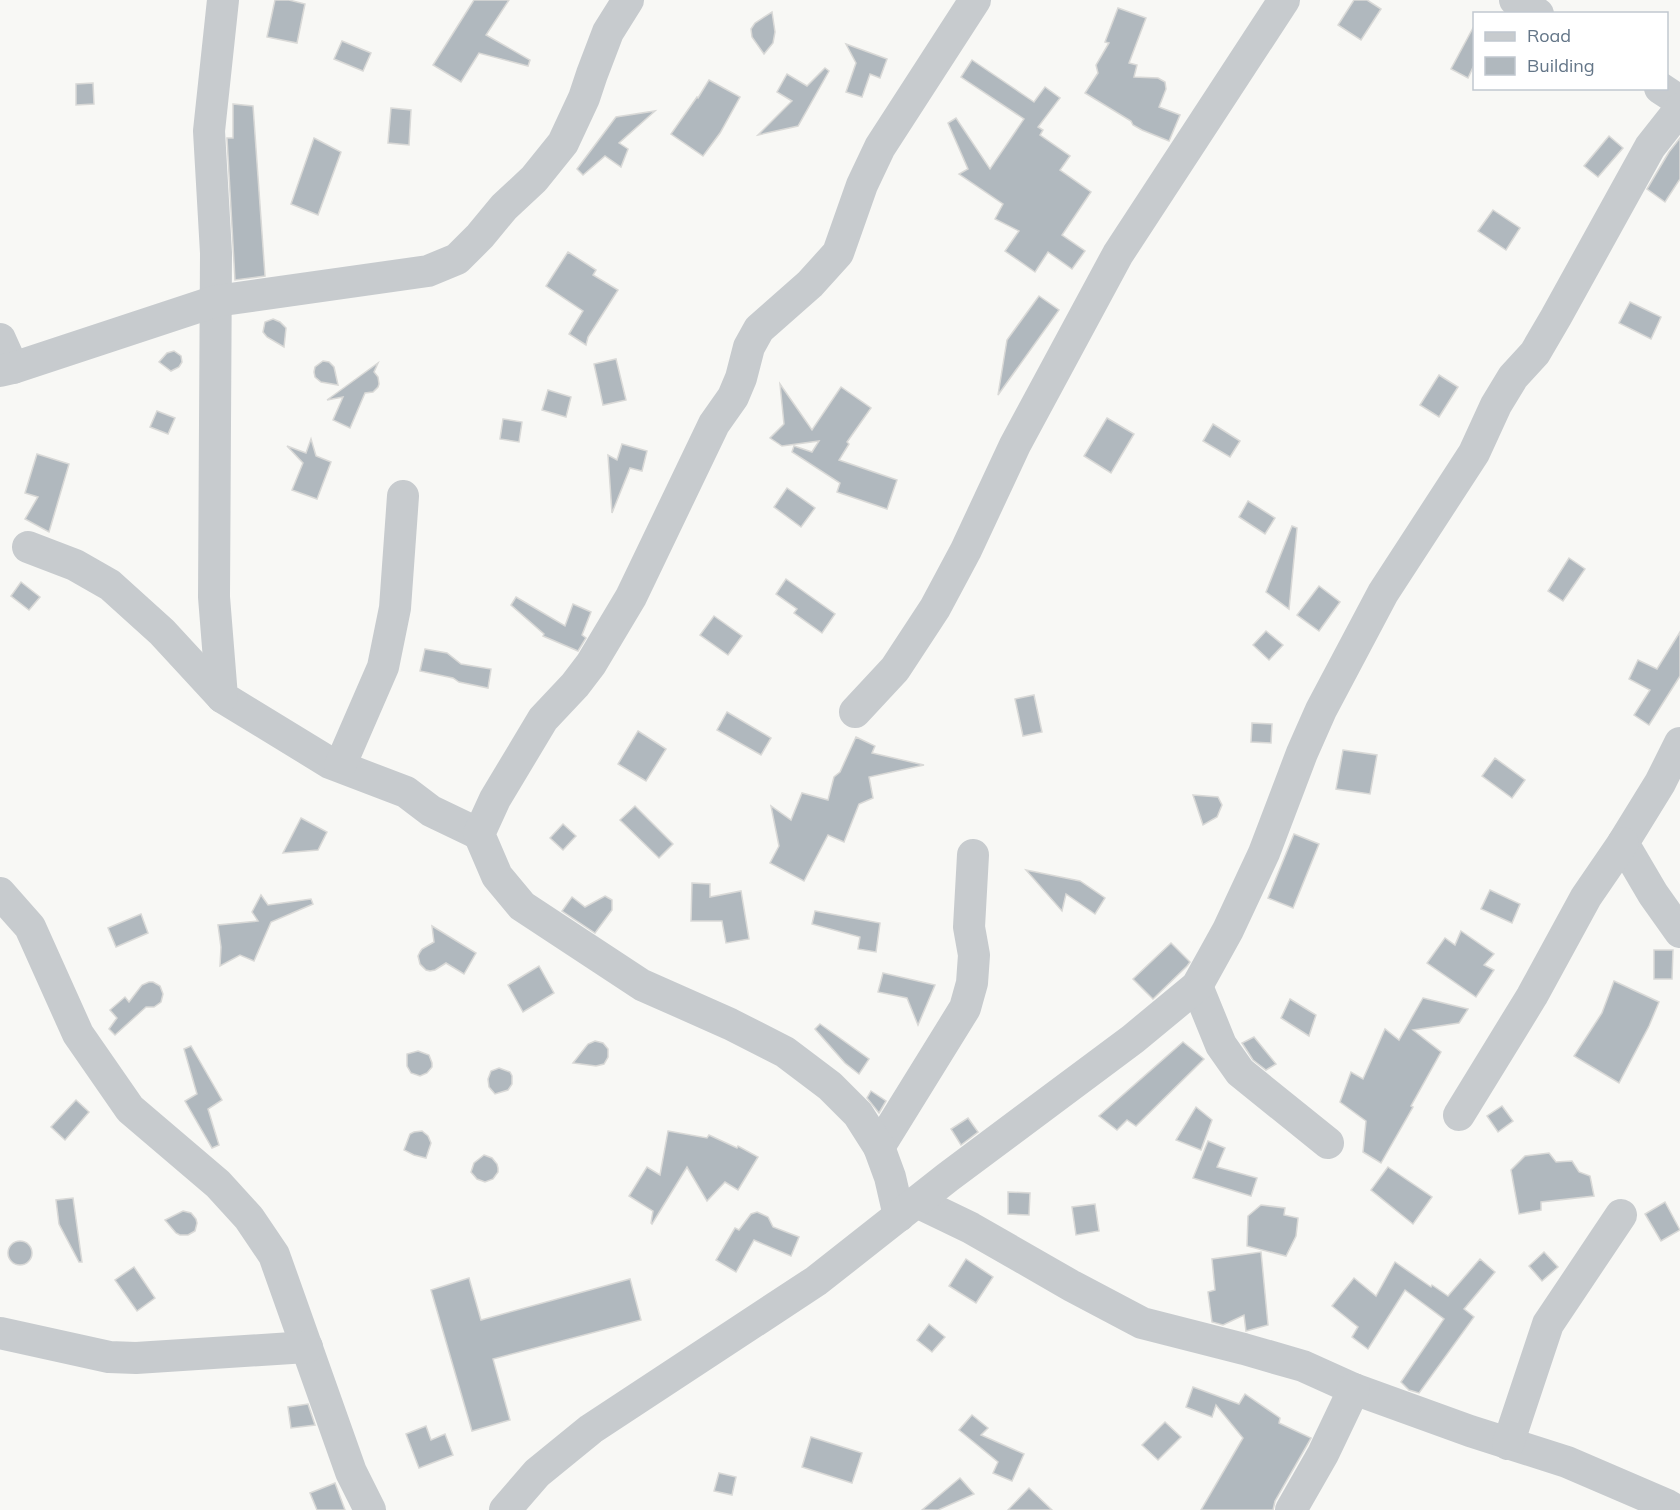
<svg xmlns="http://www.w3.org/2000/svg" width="1680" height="1510" font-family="Mulish,sans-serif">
	<rect width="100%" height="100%" fill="#f8f8f5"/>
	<g fill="#b0b8be" stroke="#d9d9d7" stroke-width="1.5">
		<polygon points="275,0 289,0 305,4 297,43 267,37"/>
		<polygon points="474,0 509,0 486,35 530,60 528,66 479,53 461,82 433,65"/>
		<polygon points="1354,0 1367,0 1381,9 1361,40 1338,25"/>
		<polygon points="1118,8 1146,18 1129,63 1137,65 1134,77 1158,78 1165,82 1166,89 1159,107 1180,115 1169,141 1142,130 1133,125 1131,121 1085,93 1098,73 1096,65 1109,43 1105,42"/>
		<polygon points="772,12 775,32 773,43 764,54 752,37 751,29 755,23"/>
		<polygon points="1474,26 1474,65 1468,78 1451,69"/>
		<polygon points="342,41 371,53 363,71 334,59"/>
		<polygon points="846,44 887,59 880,78 870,74 862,97 846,92 856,63"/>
		<polygon points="972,60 1034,102 1045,87 1060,98 1038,127 1043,130 1040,135 1070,156 1060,170 1091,192 1062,235 1085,251 1072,269 1048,252 1035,272 1005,251 1019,231 995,219 1003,204 959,174 968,169 948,123 956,118 990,169 1024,119 961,77"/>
		<polygon points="825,68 829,71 798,126 758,135 792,101 777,92 787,74 807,86"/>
		<polygon points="709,80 740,97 720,133 703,156 671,134 697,97 698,98"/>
		<polygon points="93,83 94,104 76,105 76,84"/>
		<polygon points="233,104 253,106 265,276 235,280 227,138 233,138"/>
		<polygon points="391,108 411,110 409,145 388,143"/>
		<polygon points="655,111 619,143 628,149 621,167 605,156 583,175 577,169 616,117"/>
		<polygon points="1609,136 1623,148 1598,177 1584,166"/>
		<polygon points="314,138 341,152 318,215 291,204"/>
		<polygon points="1680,138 1680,179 1665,202 1647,189 1669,152"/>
		<polygon points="1493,210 1520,228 1506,250 1478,231"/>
		<polygon points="568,252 596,270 593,275 618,290 588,337 586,345 569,334 583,311 546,286"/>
		<polygon points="1039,296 1059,310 998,395 1007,340"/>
		<polygon points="1630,302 1661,317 1651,339 1619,323"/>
		<polygon points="273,319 280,322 286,328 284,347 267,337 263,332 265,322"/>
		<polygon points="174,351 181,356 182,362 179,367 171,371 159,362 167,353"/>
		<polygon points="616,359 626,400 603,405 594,364"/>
		<polygon points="323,361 329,362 334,367 338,385 321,382 315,377 314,372 315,367"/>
		<polygon points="378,363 374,372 378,377 379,384 378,387 373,392 365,393 350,428 333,420 343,397 327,400"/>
		<polygon points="1439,375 1458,387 1439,417 1420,405"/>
		<polygon points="780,384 812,430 841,387 871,408 847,442 849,444 839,460 897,480 887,509 837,492 840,483 792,452 794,446 812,452 819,441 782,446 770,438 784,424"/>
		<polygon points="548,390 571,397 566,417 542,410"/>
		<polygon points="157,411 175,418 168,434 150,427"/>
		<polygon points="1107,418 1134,434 1111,473 1084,456"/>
		<polygon points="503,419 522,422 519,442 500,439"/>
		<polygon points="1213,424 1240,441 1230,457 1203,441"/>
		<polygon points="311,439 316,456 331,462 317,499 292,490 303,463 287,446 306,453"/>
		<polygon points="622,444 647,451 642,471 630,468 612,513 608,455 617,460"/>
		<polygon points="37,454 69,464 49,532 25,519 38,497 25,493"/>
		<polygon points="787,488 815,508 801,527 774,507"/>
		<polygon points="1248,501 1275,518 1265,534 1239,517"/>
		<polygon points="1292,526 1297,528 1289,609 1266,592"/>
		<polygon points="1569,558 1585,569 1563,601 1548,591"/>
		<polygon points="786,579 835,614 822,633 794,613 797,609 776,594"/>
		<polygon points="21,582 40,597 29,610 11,596"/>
		<polygon points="1319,586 1340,602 1319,631 1297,615"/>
		<polygon points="516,597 565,626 573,604 591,612 582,635 586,638 578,651 543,636 544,634 511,605"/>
		<polygon points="714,616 742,636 728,655 700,635"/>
		<polygon points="1266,631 1283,645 1269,660 1253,645"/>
		<polygon points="1680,632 1680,676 1649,725 1634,715 1650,690 1629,679 1638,660 1657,669"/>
		<polygon points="425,649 447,653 461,664 491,669 488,688 459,682 453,678 420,671"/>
		<polygon points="1034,695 1042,732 1023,736 1015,699"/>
		<polygon points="727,712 771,738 761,755 717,730"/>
		<polygon points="1252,723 1272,724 1271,743 1251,742"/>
		<polygon points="638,731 666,749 646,781 618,764"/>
		<polygon points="856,737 875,746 872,753 924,765 869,777 873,798 859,804 844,842 828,835 804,881 770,863 779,846 771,806 791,820 802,793 828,800 834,777 840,772"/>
		<polygon points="1343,750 1377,755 1370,794 1336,789"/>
		<polygon points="1495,758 1525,780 1512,798 1482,776"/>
		<polygon points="1193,795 1218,797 1222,805 1217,817 1203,825"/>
		<polygon points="635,806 673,844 659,858 620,820"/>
		<polygon points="301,818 327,832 318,850 283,853"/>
		<polygon points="563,824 576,836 563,850 550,838"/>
		<polygon points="1294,834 1319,844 1293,908 1268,898"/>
		<polygon points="1026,870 1080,881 1105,898 1095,914 1066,894 1062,911"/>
		<polygon points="692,883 710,884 710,897 741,891 749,939 726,943 722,921 691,921"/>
		<polygon points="1490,890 1520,904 1512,923 1481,909"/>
		<polygon points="261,895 268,905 311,899 313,904 271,922 254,961 240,955 220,966 221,947 218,925 258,921 252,912"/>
		<polygon points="605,896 612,900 612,910 595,933 562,911 572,897 585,907"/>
		<polygon points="815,911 880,923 876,952 858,949 860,937 812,924"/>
		<polygon points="141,914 148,933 116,947 108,928"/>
		<polygon points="432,926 476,953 464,974 446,963 435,970 430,971 426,970 420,964 418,956 420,952 422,949 434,942"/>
		<polygon points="1461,931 1494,954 1484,965 1494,970 1476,997 1427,963 1445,938 1455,945"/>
		<polygon points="1171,943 1190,962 1187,966 1153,999 1133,979"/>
		<polygon points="1654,950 1673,950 1672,979 1654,979"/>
		<polygon points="539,966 554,993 523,1012 508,985"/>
		<polygon points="883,973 935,985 918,1025 907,998 878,992"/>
		<polygon points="1614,981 1659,1002 1649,1026 1619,1083 1574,1056 1602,1013"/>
		<polygon points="149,982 153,982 160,986 163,994 161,1002 154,1007 146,1007 115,1035 109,1029 117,1018 110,1010 125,997 129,1002 142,985"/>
		<polygon points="1423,998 1468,1009 1459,1023 1413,1030 1441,1052 1411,1106 1413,1107 1381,1163 1363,1152 1366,1121 1340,1102 1351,1072 1363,1079 1385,1029 1399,1040"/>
		<polygon points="1290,999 1316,1015 1309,1036 1281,1018"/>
		<polygon points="820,1024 869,1059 859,1074 845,1063 815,1029"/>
		<polygon points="1254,1037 1276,1064 1266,1070 1253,1060 1242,1043"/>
		<polygon points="595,1041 603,1043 608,1049 608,1057 604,1064 596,1066 573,1063 588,1044"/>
		<polygon points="1183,1042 1204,1059 1136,1126 1127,1120 1117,1130 1099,1116"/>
		<polygon points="191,1046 222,1100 208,1109 219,1145 212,1148 185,1101 197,1094 184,1049"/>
		<polygon points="418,1051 429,1055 432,1063 432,1067 427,1073 420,1076 411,1073 407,1066 407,1054"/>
		<polygon points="499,1068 510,1072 512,1076 512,1084 508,1090 495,1094 489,1087 488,1079 491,1071"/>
		<polygon points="871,1091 886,1101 879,1113 867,1098"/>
		<polygon points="76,1100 89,1112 65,1140 51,1127"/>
		<polygon points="1502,1106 1513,1121 1498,1132 1487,1116"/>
		<polygon points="1196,1107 1212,1120 1201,1150 1176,1140"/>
		<polygon points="968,1118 978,1132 961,1145 951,1129"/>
		<polygon points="422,1131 428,1136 431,1143 426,1158 414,1155 404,1150 410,1134 414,1132"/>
		<polygon points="668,1131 707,1138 709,1135 737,1148 738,1146 758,1157 738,1190 725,1182 707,1201 687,1167 652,1224 651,1223 653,1211 629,1196 647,1167 660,1175"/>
		<polygon points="1208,1141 1225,1148 1217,1167 1257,1178 1251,1196 1193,1178"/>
		<polygon points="1549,1153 1556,1162 1572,1161 1579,1172 1590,1176 1594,1196 1541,1202 1541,1210 1519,1214 1511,1170 1525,1156"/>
		<polygon points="484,1155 492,1158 497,1164 498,1168 498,1172 493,1179 485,1182 477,1179 471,1172 474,1163"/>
		<polygon points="1388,1167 1432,1197 1413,1224 1371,1190"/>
		<polygon points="1008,1192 1030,1193 1029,1215 1008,1214"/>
		<polygon points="73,1198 82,1262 79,1262 59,1224 56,1200"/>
		<polygon points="1665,1202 1680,1230 1661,1241 1645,1214"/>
		<polygon points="1095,1204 1099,1231 1076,1235 1072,1207"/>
		<polygon points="1261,1205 1285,1208 1284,1215 1298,1218 1296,1236 1286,1256 1247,1246 1248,1216"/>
		<polygon points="183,1211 191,1213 196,1219 197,1223 195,1231 188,1235 180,1235 176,1233 165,1220"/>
		<polygon points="757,1212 768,1217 773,1227 799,1237 791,1256 754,1240 736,1272 716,1260 735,1228 739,1230 751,1214"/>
		<circle cx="20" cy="1253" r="12"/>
		<polygon points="1261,1252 1268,1325 1246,1331 1244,1315 1223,1325 1212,1322 1208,1292 1215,1290 1212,1259"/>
		<polygon points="1544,1252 1558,1267 1542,1281 1529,1266"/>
		<polygon points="966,1259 993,1277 976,1303 949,1286"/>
		<polygon points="1480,1259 1495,1272 1464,1309 1474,1317 1419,1393 1409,1390 1401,1382 1444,1319 1405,1290 1368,1349 1352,1337 1358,1327 1332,1306 1354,1278 1376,1296 1395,1262 1431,1287 1432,1285 1448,1296"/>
		<polygon points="134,1267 155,1298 137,1311 115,1280"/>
		<polygon points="469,1278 481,1320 630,1279 641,1320 493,1359 510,1420 472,1431 431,1290"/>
		<polygon points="929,1324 945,1337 932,1352 917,1340"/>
		<polygon points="1193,1387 1239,1404 1245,1394 1280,1418 1279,1423 1311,1438 1275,1501 1273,1510 1201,1510 1243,1438 1216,1405 1212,1417 1186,1407"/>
		<polygon points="308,1404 315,1425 291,1428 288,1407"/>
		<polygon points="972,1415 988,1428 981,1435 1024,1454 1012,1481 993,1473 998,1462 959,1430"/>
		<polygon points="1165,1422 1181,1437 1158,1460 1142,1445"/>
		<polygon points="426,1426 431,1440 445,1434 453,1455 419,1468 406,1434"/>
		<polygon points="811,1437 862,1453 852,1483 802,1467"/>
		<polygon points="719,1473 736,1477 732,1495 714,1491"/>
		<polygon points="960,1478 974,1494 938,1510 922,1510"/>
		<polygon points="335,1483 345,1510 317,1510 310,1493"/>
		<polygon points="1029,1488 1052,1510 1008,1510"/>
	</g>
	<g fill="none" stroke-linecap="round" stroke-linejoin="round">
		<g stroke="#c7cbce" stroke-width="32">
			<polyline points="223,0 209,131 216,253 214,597 222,697 330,763 406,792 431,811 479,834"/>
			<polyline points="1515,0 1538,14"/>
			<polyline points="1660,88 1680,101"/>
			<polyline points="0,339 13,368"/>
			<polyline points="0,371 13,368 216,301 428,271 457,259 480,236 504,207 534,179 563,143 584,98 592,74 608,32 628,0"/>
			<polyline points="28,547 75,565 110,585 162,632 222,697"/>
			<polyline points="855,712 895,669 935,608 966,550 1015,445 1118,254 1284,0"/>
			<polyline points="1680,743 1660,783 1623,843 1653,894 1680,932"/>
			<polyline points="340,766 383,667 395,608 403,496"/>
			<polyline points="0,893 30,927 78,1034 130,1109 218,1184 249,1218 274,1255 351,1472 370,1510"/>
			<polyline points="1197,986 1221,1045 1240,1072 1328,1143"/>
			<polyline points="1459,1115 1532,996 1586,897 1623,843"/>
			<polyline points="879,1147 965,1008 972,983 974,955 969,927 973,855"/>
			<polyline points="917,1202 971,1228 1072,1286 1142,1323 1244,1349 1303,1366 1354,1389 1470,1431 1567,1462 1667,1505 1676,1510"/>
			<polyline points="899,1216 890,1177 879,1147 858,1114 830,1086 785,1052 730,1024 642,985 522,906 497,876 479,834 495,799 543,719 575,685 591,664 631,597 714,424 733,397 741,378 749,347 759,329 810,284 838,253 862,185 880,147 975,0"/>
			<polyline points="0,1333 109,1357 136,1358 307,1347"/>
			<polyline points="1508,1444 1548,1324 1621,1215"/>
			<polyline points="505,1510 537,1473 591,1429 816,1281 948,1177 1133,1039 1197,986 1228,930 1264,853 1302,753 1321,710 1383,593 1474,453 1496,405 1513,377 1535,353 1556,317 1650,147 1680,109"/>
			<polyline points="1291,1510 1323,1454 1354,1389"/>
		</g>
	</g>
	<rect x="1473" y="12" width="195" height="78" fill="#ffffff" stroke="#c1c8cf" stroke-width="1.5"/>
	<rect x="1485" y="32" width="30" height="9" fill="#c7cbce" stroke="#c1c8cf" stroke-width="1.5"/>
	<text x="1527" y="42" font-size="18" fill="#647688">Road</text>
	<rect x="1485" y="57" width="30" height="18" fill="#b0b8be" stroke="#c1c8cf" stroke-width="1.5"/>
	<text x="1527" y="72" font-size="18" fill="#647688">Building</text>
</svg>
